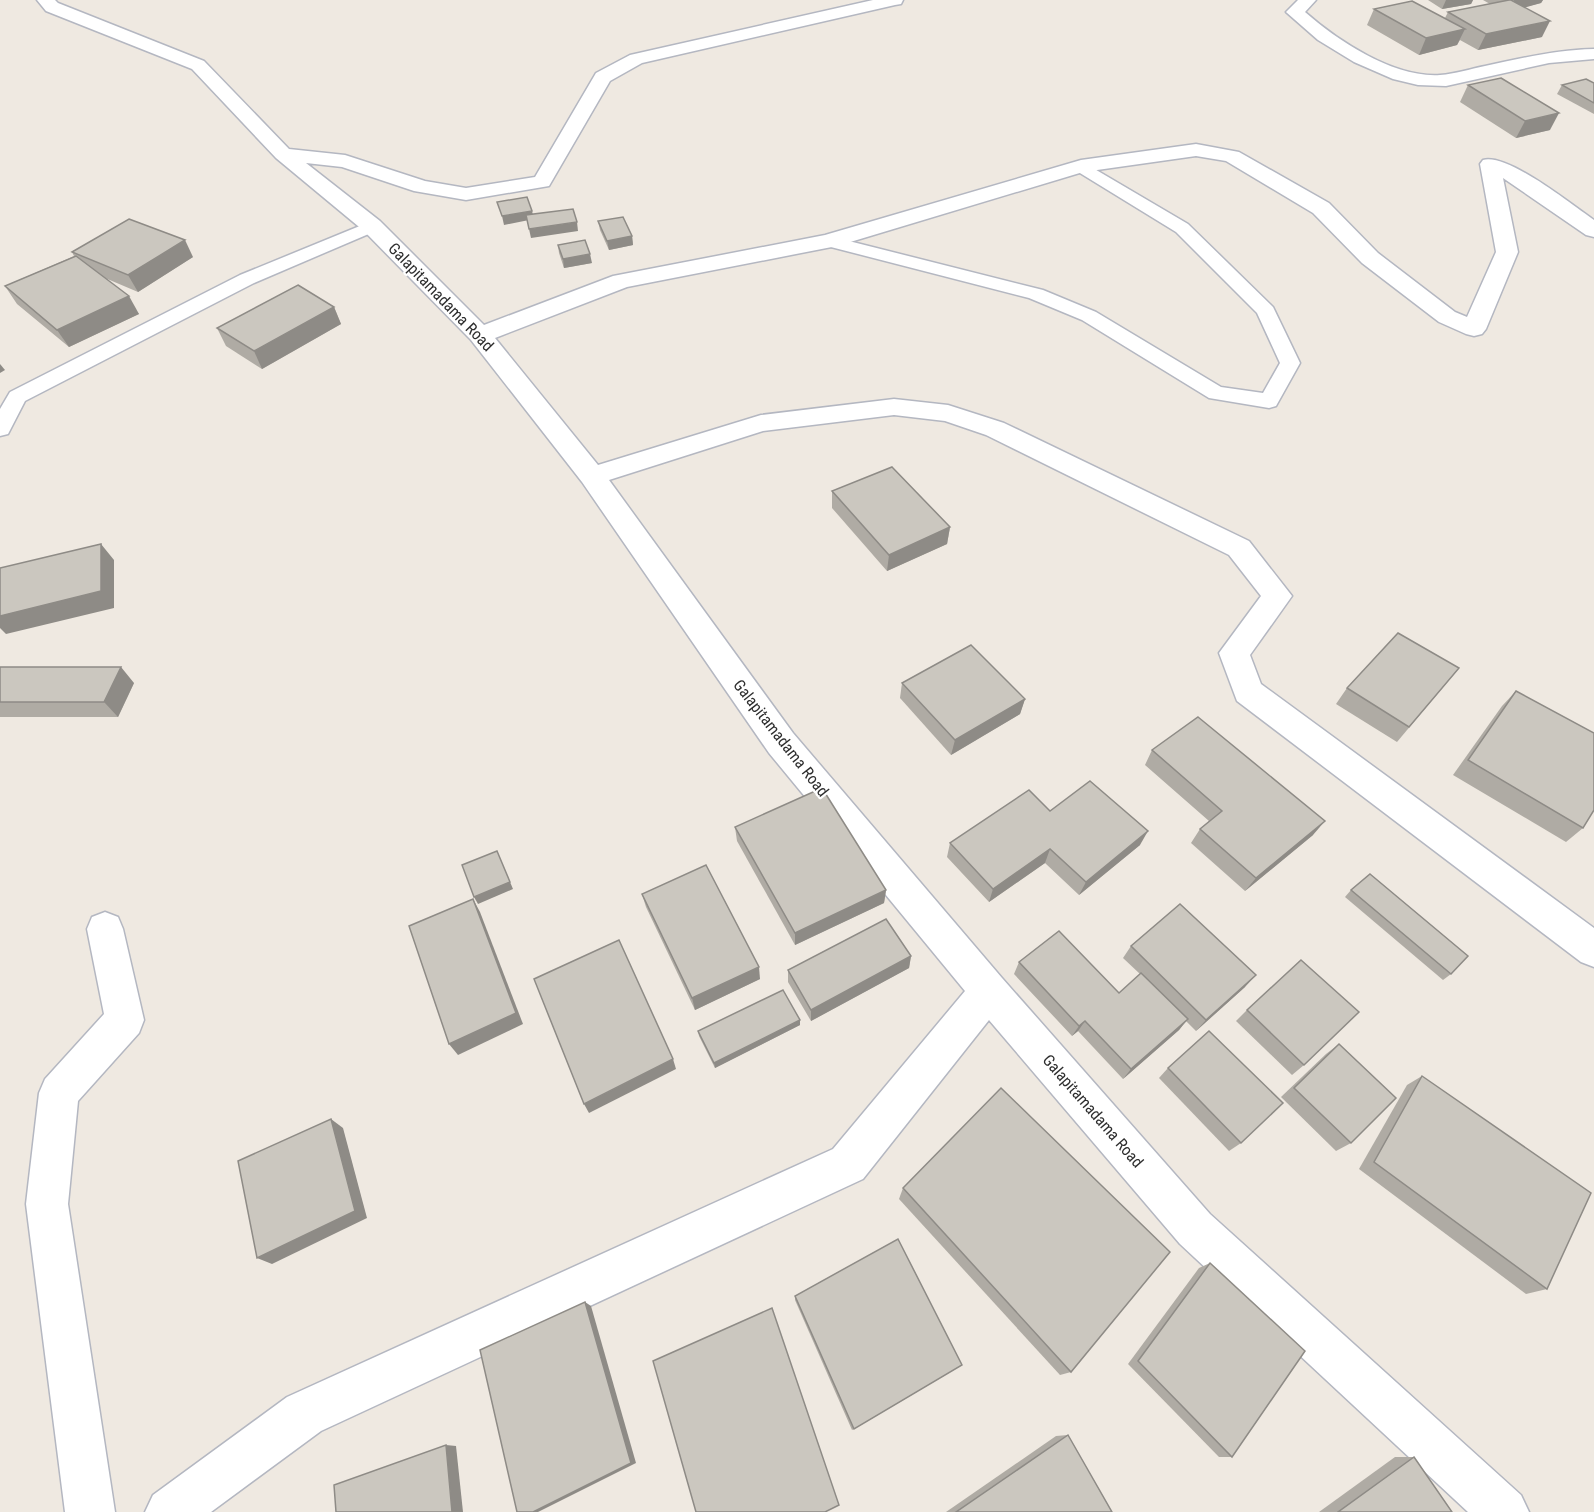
<svg xmlns="http://www.w3.org/2000/svg" width="1594" height="1512" font-family="'Roboto Condensed',sans-serif">
	<rect width="100%" height="100%" fill="#efe9e1"/>
	<g fill="none" stroke-linecap="round" stroke-linejoin="round">
		<defs>
			<g id="lane">
				<polygon points="1081,161 1188,224 1273,307 1300,363 1276,406 1269,408 1209,398 1082,320 1029,298 823,245 820,241 823,237 829,236 1043,290 1096,312 1221,387 1263,393 1280,363 1257,313 1176,232 1075,170 1073,166"/>
				<polygon points="372,221 378,222 381,226 378,230 254,283 25,401 8,434 0,436 0,409 10,392 240,275"/>
			</g>
			<g id="street">
				<path d="M37,0h18l3,3 146,58 85,88 56,6 80,26 41,7 69,-11 61,-104 34,-18 243,-55h30l-2,4 -6,1 -253,58 -32,18 -61,105 -83,14 -52,-9 -72,-24 -36,-4 74,58 104,104 129,-49 212,-41 256,-75 115,-16 43,8 90,51 49,50 77,59 12,5 29,-65 -16,-88 3,-4c25,-7 89,45 111,60v17l-8,-2 -83,-57 15,74 -32,77 -4,5 -8,2 -8,-2 -27,-12 -77,-59 -49,-50 -87,-52 -30,-5 -113,16 -246,74 -210,41 -132,51 103,127 163,-50 133,-16 54,6 56,18 245,118 43,55 -42,59 11,29 333,244v39l-13,-5 -344,-261 -18,-48 42,-57 -32,-41 -243,-120 -41,-14 -51,-6 -131,16 -154,49 184,253 209,245 208,236 311,281 8,17h-61l-288,-268 -191,-224 -126,159 -542,252 -110,81h-66l8,-17 134,-98 546,-248 132,-158 -196,-238 -187,-271 -111,-142 -107,-109 -88,-73 -84,-89 -146,-58z"/>
				<path d="M1298,0h18l-11,12c33,29 89,66 135,63 15,-1 30,-6 45,-9 36,-8 72,-16 109,-17v10l-45,4 -103,23 -28,-1 -25,-6 -39,-17 -36,-22 -32,-28z"/>
				<polygon points="105,912 118,917 123,929 144,1020 139,1033 78,1101 68,1204 115,1512 65,1512 26,1204 39,1093 45,1079 104,1014 87,929 92,917"/>
			</g>
		</defs>
		<use href="#lane" stroke="#b4b7c1" stroke-width="3"/>
		<use href="#street" stroke="#b4b7c1" stroke-width="3"/>
		<use href="#lane" fill="#fff" fill-rule="evenodd"/>
		<use href="#street" fill="#fff" fill-rule="evenodd"/>
	</g>
	<g fill="#afaba4">
		<polygon points="1428,0 1473,0 1471,4 1442,9"/>
		<polygon points="1483,0 1543,0 1541,3 1525,7 1542,37 1478,50 1460,40 1457,45 1419,55 1367,25 1374,9 1445,18 1448,12 1490,4"/>
		<polygon points="1594,83 1594,114 1557,94 1562,85"/>
		<polygon points="1468,85 1550,130 1516,138 1460,102"/>
		<polygon points="598,221 632,236 633,245 609,250 600,230"/>
		<polygon points="558,245 592,263 564,268 559,253"/>
		<polygon points="72,252 193,257 138,292 105,278 139,314 69,347 17,304 5,286 74,256"/>
		<polygon points="334,307 341,324 262,369 226,346 217,328"/>
		<polygon points="832,491 950,527 947,544 887,571 832,508"/>
		<polygon points="0,667 134,683 118,717 0,717"/>
		<polygon points="1459,668 1397,742 1336,704 1347,688"/>
		<polygon points="902,683 1025,699 1020,714 951,755 900,698"/>
		<polygon points="1516,691 1583,828 1566,842 1453,775 1502,706"/>
		<polygon points="1152,750 1313,835 1245,891 1191,843 1200,829 1209,821 1145,765"/>
		<polygon points="1050,811 1140,845 1079,895 1045,863 989,902 947,857 950,843"/>
		<polygon points="735,827 886,890 884,903 795,945 737,841"/>
		<polygon points="1351,890 1451,974 1443,980 1345,897"/>
		<polygon points="642,894 760,979 695,1010 646,907"/>
		<polygon points="1131,946 1245,987 1196,1031 1186,1021 1179,1030 1123,1079 1078,1031 1072,1036 1014,974 1019,962 1119,993 1140,974 1123,958"/>
		<polygon points="911,956 909,968 811,1021 788,982 788,970"/>
		<polygon points="1247,1010 1304,1065 1292,1075 1236,1021"/>
		<polygon points="800,1020 800,1025 715,1068 699,1036 698,1031"/>
		<polygon points="1339,1044 1351,1143 1336,1151 1281,1097 1326,1054"/>
		<polygon points="1168,1068 1241,1143 1229,1151 1159,1078"/>
		<polygon points="1422,1076 1547,1289 1526,1294 1359,1169 1407,1085"/>
		<polygon points="903,1188 1071,1372 1060,1375 899,1199"/>
		<polygon points="1210,1263 1232,1457 1219,1457 1128,1364 1199,1268"/>
		<polygon points="795,1296 962,1365 852,1430 795,1300"/>
		<polygon points="1068,1435 1112,1512 946,1512 1056,1436"/>
		<polygon points="1395,1457 1414,1457 1452,1512 1319,1512"/>
	</g>
	<g fill="#8e8b86">
		<polygon points="1446,0 1473,0 1471,4 1442,9"/>
		<polygon points="1514,0 1543,0 1541,3 1508,12"/>
		<polygon points="1550,21 1542,37 1478,50 1486,34"/>
		<polygon points="1465,29 1457,45 1419,55 1426,38"/>
		<polygon points="1559,113 1550,130 1516,138 1525,121"/>
		<polygon points="532,211 534,219 504,225 502,216"/>
		<polygon points="577,222 578,231 531,238 529,229"/>
		<polygon points="632,236 633,245 609,250 607,241"/>
		<polygon points="185,240 193,257 138,292 128,275"/>
		<polygon points="590,254 592,263 564,268 563,259"/>
		<polygon points="129,296 139,314 69,347 57,330"/>
		<polygon points="334,307 341,324 262,369 254,351"/>
		<polygon points="0,364 5,370 0,373"/>
		<polygon points="950,527 947,544 887,571 889,555"/>
		<polygon points="101,544 114,560 114,608 6,634 0,628 0,616"/>
		<polygon points="121,667 134,683 118,717 104,702"/>
		<polygon points="1025,699 1020,714 951,755 955,740"/>
		<polygon points="1325,821 1313,835 1245,891 1256,878"/>
		<polygon points="1148,831 1140,845 1079,895 1086,882"/>
		<polygon points="1050,849 1045,863 989,902 993,889"/>
		<polygon points="497,851 513,889 478,904 474,897"/>
		<polygon points="886,890 884,903 795,945 795,933"/>
		<polygon points="473,899 480,912 523,1024 458,1055 449,1044"/>
		<polygon points="911,956 909,968 811,1021 811,1010"/>
		<polygon points="759,967 760,979 695,1010 692,998"/>
		<polygon points="1256,975 1245,987 1196,1031 1206,1020"/>
		<polygon points="1188,1019 1179,1030 1123,1079 1131,1069"/>
		<polygon points="800,1020 800,1025 715,1068 714,1063"/>
		<polygon points="1085,1021 1078,1031 1072,1036 1079,1026"/>
		<polygon points="673,1059 676,1069 589,1113 584,1104"/>
		<polygon points="331,1119 343,1128 367,1218 272,1264 257,1258"/>
		<polygon points="585,1302 591,1306 636,1463 538,1512 533,1512"/>
		<polygon points="446,1445 456,1446 463,1512 452,1512"/>
	</g>
	<g fill="#cbc7bf" stroke="#8e8b86" stroke-width="1.5">
		<polygon points="1509,0 1511,0 1550,21 1486,34 1448,12"/>
		<polygon points="1412,1 1465,29 1426,38 1374,9"/>
		<polygon points="1501,78 1559,113 1525,121 1468,85"/>
		<polygon points="1586,79 1594,83 1594,103 1562,85"/>
		<polygon points="527,197 532,211 502,216 497,202"/>
		<polygon points="573,209 577,222 529,229 526,215"/>
		<polygon points="623,217 632,236 607,241 598,221"/>
		<polygon points="129,219 185,240 128,275 72,252"/>
		<polygon points="585,240 590,254 563,259 558,245"/>
		<polygon points="76,256 129,296 57,330 5,286"/>
		<polygon points="298,285 334,307 254,351 217,328"/>
		<polygon points="892,467 950,527 889,555 832,491"/>
		<polygon points="101,544 101,591 0,616 0,568"/>
		<polygon points="1398,633 1459,668 1409,727 1347,688"/>
		<polygon points="971,645 1025,699 955,740 902,683"/>
		<polygon points="0,667 121,667 104,702 0,702"/>
		<polygon points="1516,691 1594,733 1594,810 1583,828 1468,760"/>
		<polygon points="1198,717 1325,821 1256,878 1200,829 1222,811 1152,750"/>
		<polygon points="1090,781 1148,831 1086,882 1050,849 993,889 950,843 1029,790 1050,811"/>
		<polygon points="822,788 886,890 795,933 735,827"/>
		<polygon points="497,851 510,882 474,897 462,865"/>
		<polygon points="706,865 759,967 692,998 642,894"/>
		<polygon points="1370,874 1468,956 1451,974 1351,890"/>
		<polygon points="473,899 516,1013 449,1044 409,926"/>
		<polygon points="1180,904 1256,975 1206,1020 1131,946"/>
		<polygon points="886,919 911,956 811,1010 788,970"/>
		<polygon points="1059,931 1119,993 1141,973 1188,1019 1131,1069 1085,1021 1079,1026 1019,962"/>
		<polygon points="619,940 673,1059 584,1104 534,979"/>
		<polygon points="1301,960 1359,1012 1304,1065 1247,1010"/>
		<polygon points="783,990 800,1020 714,1063 698,1031"/>
		<polygon points="1209,1031 1283,1103 1241,1143 1168,1068"/>
		<polygon points="1339,1044 1396,1098 1351,1143 1294,1088"/>
		<polygon points="1422,1076 1591,1193 1547,1289 1374,1162"/>
		<polygon points="1001,1088 1170,1252 1071,1372 903,1188"/>
		<polygon points="331,1119 355,1211 257,1258 238,1161"/>
		<polygon points="898,1239 962,1365 854,1429 795,1296"/>
		<polygon points="1210,1263 1305,1351 1232,1457 1138,1361"/>
		<polygon points="585,1302 631,1463 533,1512 517,1512 480,1350"/>
		<polygon points="772,1308 839,1505 825,1512 696,1512 653,1361"/>
		<polygon points="1068,1435 1112,1512 956,1512"/>
		<polygon points="446,1445 452,1512 336,1512 334,1485"/>
		<polygon points="1414,1457 1452,1512 1338,1512"/>
	</g>
	<g text-anchor="middle" dominant-baseline="central" stroke-width="4.5" stroke-linejoin="round" paint-order="stroke">
		<g font-size="16" fill="#2e2e2e" stroke="#fff">
			<text transform="translate(441 297) rotate(46)">Galapitamadama Road</text>
			<text transform="translate(781 738) rotate(52)">Galapitamadama Road</text>
			<text transform="translate(1093 1111) rotate(49)">Galapitamadama Road</text>
		</g>
	</g>
</svg>
